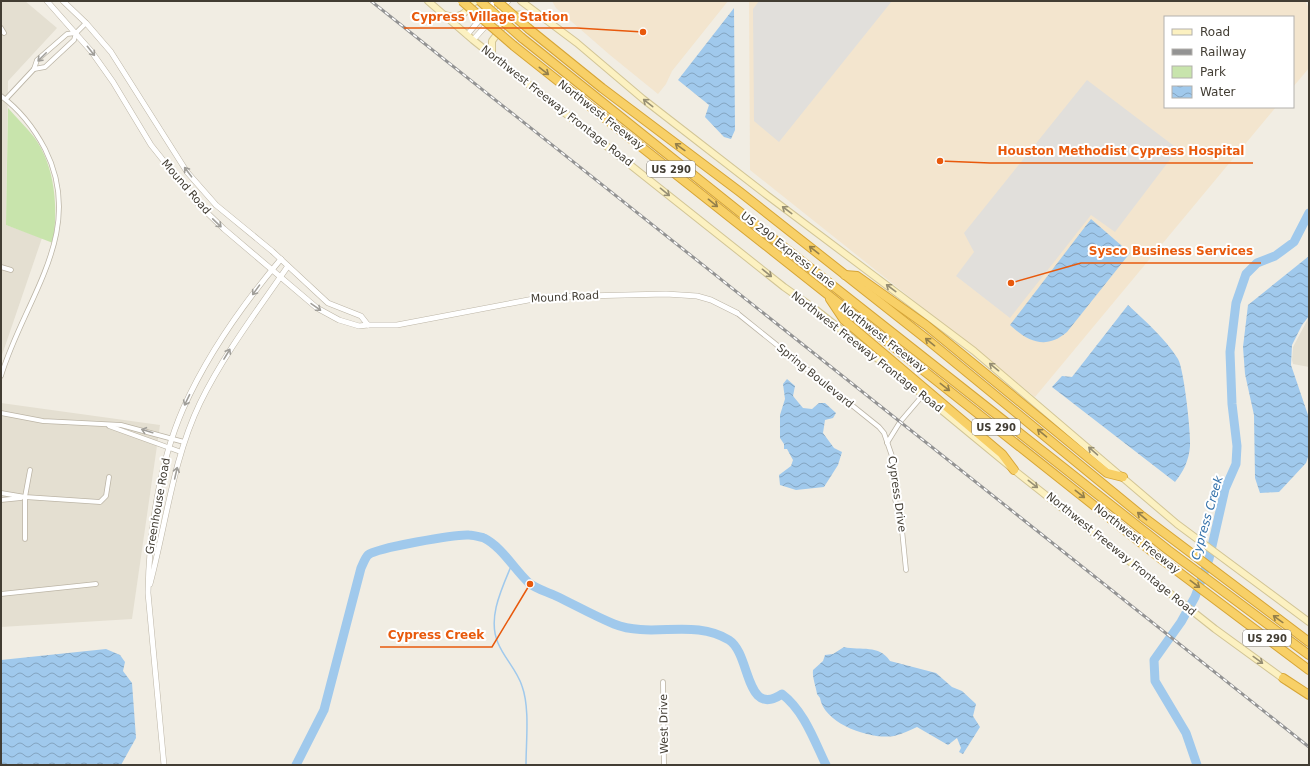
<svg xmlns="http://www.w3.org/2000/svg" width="1310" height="766" font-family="'DejaVu Sans',sans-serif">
	<defs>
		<pattern id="water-waves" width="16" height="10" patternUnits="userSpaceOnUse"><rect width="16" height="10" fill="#a0c9ec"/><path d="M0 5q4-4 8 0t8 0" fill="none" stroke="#84a4c0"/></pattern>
	</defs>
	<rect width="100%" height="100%" fill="#f1ede3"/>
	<g fill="#e4dfd1">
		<polygon points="1,1 25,1 57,28 8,81 6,225 42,238 1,358"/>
		<polygon points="1309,317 1309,367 1293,364 1292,360 1293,347"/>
		<polygon points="1,403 160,425 132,619 1,627"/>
	</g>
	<g fill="#f3e5ce">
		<polygon points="552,1 728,1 672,71 666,84 658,94 610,55 556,8"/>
		<polygon points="749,1 1305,1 1309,8 1309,68 1293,87 1293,17 1165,17 1165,107 1276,107 1035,397 750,170"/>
	</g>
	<path fill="#c8e4ac" d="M8,108c8,9 18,19 26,29 22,30 24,72 19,106l-47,-18z"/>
	<g fill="#e1dfdb">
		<polygon points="759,1 892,1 779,142 754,121 753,9"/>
		<polygon points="1087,80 1178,149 1115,232 1091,215 1010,318 956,276 974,252 964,233"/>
	</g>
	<g fill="url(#water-waves)">
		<polygon points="734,8 735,130 731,139 724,137 705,117 709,105 678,80"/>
		<path d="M1091,219l39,34 -63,79c-21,18 -39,10 -57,-7z"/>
		<polygon points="1309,256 1309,316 1302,325 1292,345 1291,365 1309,418 1309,454 1306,463 1279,492 1260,493 1255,478 1254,415 1245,374 1243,347 1248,305"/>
		<path d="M1128,305c17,16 37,33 50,54 6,10 13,75 12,87 -1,15 -7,26 -15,36l-123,-95 10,-11 10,1z"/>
		<polygon points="787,379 795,386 793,396 803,408 812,409 819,403 825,403 836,413 833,418 825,420 823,433 834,448 842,452 838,465 824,487 796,490 780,485 779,475 791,466 793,460 787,449 784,449 784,444 780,438 780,415 785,399 783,384"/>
		<path d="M844,647c17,4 35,-3 46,14l46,12 16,14 10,4 14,13 -3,12 7,11 -17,27 -4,-2 2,-4 -4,-10 -9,7 -31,-18c-7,3 -15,7 -23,9 -23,4 -70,-12 -74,-38l-3,-4c-1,-7 -5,-17 -4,-24l10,-9 2,-6 8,-1z"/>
		<polygon points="106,649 120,655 125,662 123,671 132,683 136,738 121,765 1,765 1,660"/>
	</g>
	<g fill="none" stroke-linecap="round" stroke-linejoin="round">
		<path stroke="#a0c9ec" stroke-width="1.5" d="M512,564c-10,24 -25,54 -14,79 6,15 19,27 24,43 8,22 4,55 4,79"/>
		<g stroke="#a0c9ec" stroke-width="9">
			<path d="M296,765l28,-55 37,-142c2,-4 4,-10 7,-13 8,-7 88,-21 101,-20 4,0 11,2 15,3 18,9 30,31 45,45 7,6 19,9 27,13 19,9 38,20 58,28 38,15 79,-6 115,16 22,14 16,79 53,54 22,17 32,46 44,71"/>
			<polyline points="1197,765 1186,733 1155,681 1154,660 1181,622 1195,597 1209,559 1225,489 1236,464 1237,446 1232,404 1230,352 1236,303 1246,274 1257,263 1275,256 1294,242 1309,213"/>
		</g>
		<defs>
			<g id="minor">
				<polyline points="1,28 4,33"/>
				<polyline points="34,69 45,67 74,40 76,33 86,23"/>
				<path d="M1,96c19,14 33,32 44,53 42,83 -21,150 -44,227"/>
				<polyline points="6,99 34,69 37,60 67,34 76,33"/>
				<polyline points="1,267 11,270"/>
				<polyline points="737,313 879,427 884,433 893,459 895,499 902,530 906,570"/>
				<polyline points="1,413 43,421 121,425 184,442"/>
				<polyline points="109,426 181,452"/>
				<polyline points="887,443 900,422 923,395"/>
				<polyline points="1,493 25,497 100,502 106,496 109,477"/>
				<polyline points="1,500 21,498"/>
				<polyline points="25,539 25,497 30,470"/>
				<polyline points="1,594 96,584"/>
				<polyline points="663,682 664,765"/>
			</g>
			<g id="tertiary">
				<polyline points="47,1 91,51 113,82 151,145 199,205 224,229 317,308 339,320 359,326 368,325 397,325 544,297 666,294 697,296 711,300 737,313"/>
				<polyline points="63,1 86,23 111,52 187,172 216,205 272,251 328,303 361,316 368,325"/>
				<polyline points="467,35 495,1"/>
				<polyline points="473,40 508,1"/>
				<path d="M150,584c16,-60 23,-125 50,-181 24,-49 57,-92 88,-137"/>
				<path d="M164,765l-16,-172c1,-60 11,-129 35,-184 24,-54 60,-105 98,-150"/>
			</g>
			<g id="secondary">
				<polyline points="428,1 473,40 784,287 815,309 917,390 1014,470 1215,629 1285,680"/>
				<polyline points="521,1 577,43 643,99 768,196 974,351 1177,524 1309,622"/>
				<path d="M445,15c16,5 21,-3 30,-14"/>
				<path d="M492,55v-14c19,-25 16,-32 48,-23"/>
			</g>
			<g id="motorway">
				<polyline points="529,29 602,88 740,192 929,341 1142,516 1309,642"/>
				<polyline points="522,38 771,237 1168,550 1309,655"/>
				<polyline points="514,46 1164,561 1309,670"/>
				<polyline points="845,275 857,276 926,325 1107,473 1123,477"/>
				<polyline points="830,299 844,320 1002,454 1014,470"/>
				<polyline points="1283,678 1309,695"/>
			</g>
		</defs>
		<use href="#minor" stroke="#bcb5a6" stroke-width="5.5"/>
		<use href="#tertiary" stroke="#bcb5a6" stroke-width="6"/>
		<use href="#secondary" stroke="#d2c596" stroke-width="8"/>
		<use href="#motorway" stroke="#d6a537" stroke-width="10"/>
		<use href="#minor" stroke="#fff" stroke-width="4"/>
		<use href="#tertiary" stroke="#fff" stroke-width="5"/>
		<use href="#secondary" stroke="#fcf1c1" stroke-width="6"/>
		<use href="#motorway" stroke="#f8d067" stroke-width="8"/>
		<defs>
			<polyline id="rail" points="371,1 1309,747"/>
		</defs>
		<use href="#rail" stroke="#939393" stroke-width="3"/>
		<use href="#rail" stroke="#fff" stroke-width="1.5" stroke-dasharray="4.5" stroke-linecap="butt"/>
		<defs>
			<g id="motorway-bridge">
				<polyline points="462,1 514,46"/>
				<polyline points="480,1 522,38"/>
				<polyline points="497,1 529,29"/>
			</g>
		</defs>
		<use href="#motorway-bridge" stroke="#d6a537" stroke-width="10" stroke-linecap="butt"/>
		<use href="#motorway-bridge" stroke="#f8d067" stroke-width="8"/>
	</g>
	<defs><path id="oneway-shaft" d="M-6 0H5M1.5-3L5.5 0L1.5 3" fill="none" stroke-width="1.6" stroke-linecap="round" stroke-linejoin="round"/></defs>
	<g stroke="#a09e99">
		<use href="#oneway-shaft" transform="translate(91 51) rotate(52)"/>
		<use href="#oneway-shaft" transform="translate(42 57) rotate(135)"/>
		<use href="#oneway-shaft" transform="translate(188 172) rotate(-127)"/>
		<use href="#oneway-shaft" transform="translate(217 223) rotate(44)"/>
		<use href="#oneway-shaft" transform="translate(256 290) rotate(126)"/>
		<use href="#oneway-shaft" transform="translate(316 307) rotate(35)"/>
		<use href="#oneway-shaft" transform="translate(227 354) rotate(-59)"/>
		<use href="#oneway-shaft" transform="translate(187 400) rotate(116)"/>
		<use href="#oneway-shaft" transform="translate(147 431) rotate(-163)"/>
		<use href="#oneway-shaft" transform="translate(176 473) rotate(-77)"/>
	</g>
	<g stroke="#947f4a">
		<use href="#oneway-shaft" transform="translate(544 71) rotate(38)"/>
		<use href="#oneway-shaft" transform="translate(680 147) rotate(-144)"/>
		<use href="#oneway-shaft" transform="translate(713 203) rotate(39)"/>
		<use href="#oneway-shaft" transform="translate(814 250) rotate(-142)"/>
		<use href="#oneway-shaft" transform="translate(930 342) rotate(-141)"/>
		<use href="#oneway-shaft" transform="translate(945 387) rotate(38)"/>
		<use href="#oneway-shaft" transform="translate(1042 433) rotate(-140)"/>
		<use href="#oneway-shaft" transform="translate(1080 494) rotate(38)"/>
		<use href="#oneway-shaft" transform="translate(1142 516) rotate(-141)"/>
		<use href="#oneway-shaft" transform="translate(1195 584) rotate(37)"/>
		<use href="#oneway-shaft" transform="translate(1278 619) rotate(-144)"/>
	</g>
	<g stroke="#968e73">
		<use href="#oneway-shaft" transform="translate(648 103) rotate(-142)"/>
		<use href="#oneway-shaft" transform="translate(665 192) rotate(39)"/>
		<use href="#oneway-shaft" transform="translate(787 210) rotate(-143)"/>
		<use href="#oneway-shaft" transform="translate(767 273) rotate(39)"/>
		<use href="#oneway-shaft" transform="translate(891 288) rotate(-143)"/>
		<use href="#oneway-shaft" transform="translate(994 367) rotate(-141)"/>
		<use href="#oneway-shaft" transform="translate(1093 451) rotate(-139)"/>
		<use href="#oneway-shaft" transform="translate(1033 484) rotate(38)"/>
		<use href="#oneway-shaft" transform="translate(1258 660) rotate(36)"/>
	</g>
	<g text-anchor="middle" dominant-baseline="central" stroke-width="4" stroke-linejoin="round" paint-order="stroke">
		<g fill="#fff" stroke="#7b7770" stroke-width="1">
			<rect x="647" y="161" width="48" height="16" rx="3"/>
			<rect x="972" y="419" width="48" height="16" rx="3"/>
			<rect x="1243" y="630" width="48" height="16" rx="3"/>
		</g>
		<g font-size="10" font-weight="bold" fill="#423d33">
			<text x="671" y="169">US 290</text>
			<text x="996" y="427">US 290</text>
			<text x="1267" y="638">US 290</text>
		</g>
		<g font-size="11" fill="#423d33" stroke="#fff">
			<text transform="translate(557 106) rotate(38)">Northwest Freeway Frontage Road</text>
			<text transform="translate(601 115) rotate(38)">Northwest Freeway</text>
			<text transform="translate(186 187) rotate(49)">Mound Road</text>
			<text transform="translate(788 250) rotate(38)">US 290 Express Lane</text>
			<text transform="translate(565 297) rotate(-3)">Mound Road</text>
			<text transform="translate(883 338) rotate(38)">Northwest Freeway</text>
			<text transform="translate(867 352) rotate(38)">Northwest Freeway Frontage Road</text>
			<text transform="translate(815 376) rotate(39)">Spring Boulevard</text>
			<text transform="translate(897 494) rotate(82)">Cypress Drive</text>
			<text transform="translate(158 506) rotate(-80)">Greenhouse Road</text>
			<text transform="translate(1137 539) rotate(38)">Northwest Freeway</text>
			<text transform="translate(1121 554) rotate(39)">Northwest Freeway Frontage Road</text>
			<text transform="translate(664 724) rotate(-91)">West Drive</text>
		</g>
		<g font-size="12" font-style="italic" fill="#3270a9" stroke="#fff">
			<text transform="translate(1207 518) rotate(-74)">Cypress Creek</text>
		</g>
	</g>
	<path fill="none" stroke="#e8590c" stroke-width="1.5" d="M643 32L577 28H404M940 161L990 163H1253M1011 283L1081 263H1261M530 584L492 647H380"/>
	<g fill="#e8590c" stroke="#fff" stroke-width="1.5">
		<circle cx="643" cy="32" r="4"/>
		<circle cx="940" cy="161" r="4"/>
		<circle cx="1011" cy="283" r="4"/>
		<circle cx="530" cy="584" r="4"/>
	</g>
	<g font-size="12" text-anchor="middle" font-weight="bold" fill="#e8590c" stroke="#fff" stroke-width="4" stroke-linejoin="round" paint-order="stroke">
		<text x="490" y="21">Cypress Village Station</text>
		<text x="1121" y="155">Houston Methodist Cypress Hospital</text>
		<text x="1171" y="255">Sysco Business Services</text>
		<text x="436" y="639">Cypress Creek</text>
	</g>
	<rect width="1310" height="766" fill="none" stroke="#423d33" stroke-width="4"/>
	<rect x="1164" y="16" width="130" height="92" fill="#ffffff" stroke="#b3b1ad"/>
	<rect x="1172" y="29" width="20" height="6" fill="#fcf1c1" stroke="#b3b1ad"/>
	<text x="1200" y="36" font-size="12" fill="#423d33">Road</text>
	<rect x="1172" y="49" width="20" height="6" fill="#939393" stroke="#b3b1ad"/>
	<text x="1200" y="56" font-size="12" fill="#423d33">Railway</text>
	<rect x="1172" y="66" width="20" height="12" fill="#c8e4ac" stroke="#b3b1ad"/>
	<text x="1200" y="76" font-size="12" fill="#423d33">Park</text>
	<rect x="1172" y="86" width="20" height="12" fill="url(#water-waves)" stroke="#b3b1ad"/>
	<text x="1200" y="96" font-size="12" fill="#423d33">Water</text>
</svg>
